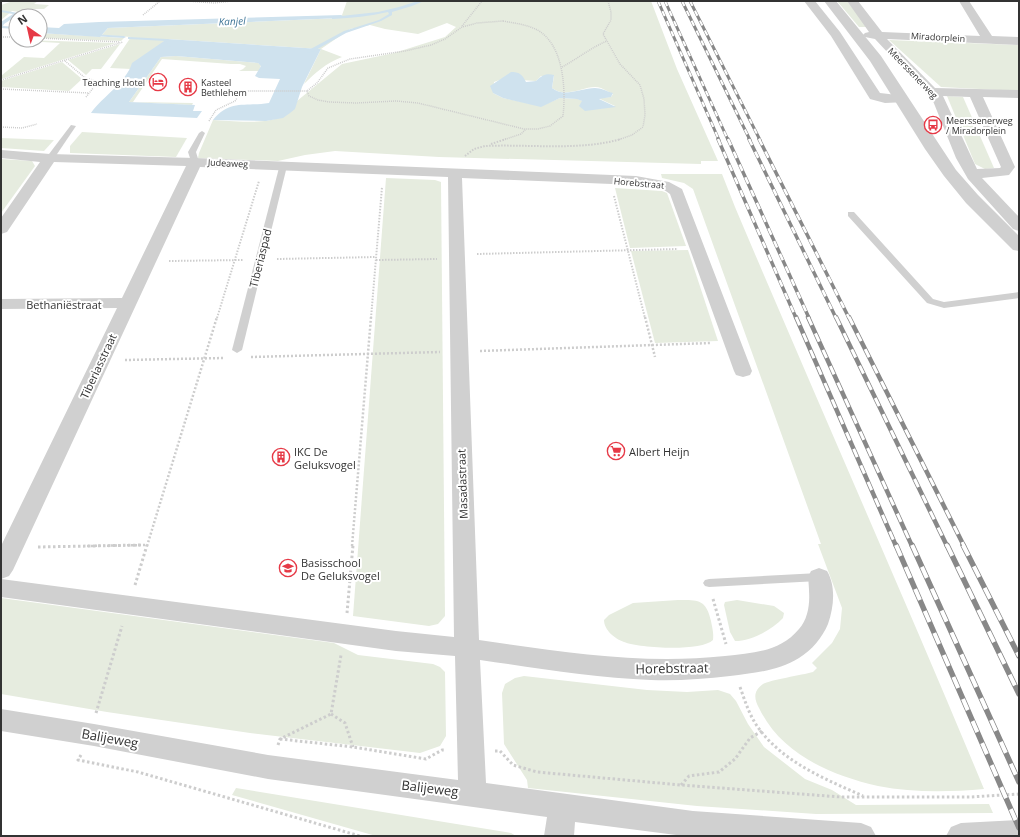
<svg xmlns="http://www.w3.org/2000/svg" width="1020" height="837" font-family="'Open Sans',sans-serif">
	<rect width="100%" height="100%" fill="#fff"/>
	<g fill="#e6ecdf" fill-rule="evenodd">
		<polygon points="13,1 38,1 34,4 49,5 44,9 25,9 19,12 12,11 1,20 1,5"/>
		<path d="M347,1h304l26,68 41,92h-17v3l-262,-7 -104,-6 -30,4 -27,6 -80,-3 1,-5 14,-33c22,1 76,9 84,-19l45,-37 52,-11 51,-16 11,-10 -9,-4 -29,11 -33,-5 -15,-4 -20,4 -29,20 21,8c-16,6 -27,16 -38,27l17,-35 -154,-10 -36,30 -21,-1 21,-31 -29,-2 6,-7 233,-10zM541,76h13l-2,12c16,12 35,-5 49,0 4,2 8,4 12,6l-2,3 -13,1 17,8 -17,3 -20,-10 -18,-1 -19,8 -38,-8 -10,-5 1,-11 8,-3 34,2z"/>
		<polygon points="837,1 847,1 868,27 859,27"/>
		<polygon points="40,33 124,38 121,41 40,38"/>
		<polygon points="25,40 116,43 1,79 1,76 24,57 44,58 60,43 24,41"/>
		<polygon points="889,40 1019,45 1019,91 941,87"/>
		<polygon points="120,44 101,69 92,69 86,75 68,60"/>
		<polygon points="176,56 258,63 261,65 259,71 239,71 243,69 246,66 240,64 231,64 162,59 133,102 193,103 192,105 129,102 161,57"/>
		<polygon points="62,62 82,79 69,91 1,87 1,81"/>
		<polygon points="947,96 963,97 994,168 985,169 975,164"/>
		<polygon points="82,132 187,138 176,157 70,153 70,146"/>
		<polygon points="1,138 54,140 44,151 1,148"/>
		<polygon points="1,159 32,161 35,166 1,213"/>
		<path d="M661,174h61l13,33c82,194 168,387 249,582 -34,3 -71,4 -106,-3 -48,-11 -97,-32 -119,-78 -5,-9 -6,-17 4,-24 7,-4 39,-9 50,-12l4,-4 -5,-5 20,-20 8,-14 2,-21 -24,-64h3l-128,-355 -9,-6 -22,-5z"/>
		<polygon points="386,178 435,180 441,182 445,616 438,624 429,626 353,616"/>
		<polygon points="615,188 662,191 667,193 686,246 630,248"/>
		<polygon points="688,250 718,341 655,343 631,251"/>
		<polygon points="1,598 334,643 358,655 433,664 440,667 445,672 446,736 440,746 420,753 250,733 107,712 1,694"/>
		<path d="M678,600c20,0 28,-1 33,21 1,6 3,12 2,19 -12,12 -74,8 -89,2 -9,-3 -20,-12 -20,-22l5,-5 24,-12z"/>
		<path d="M737,600l37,6 10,7 -1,5c-11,12 -32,23 -48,23l-5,-9 -6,-27 1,-3z"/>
		<polygon points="524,676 647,690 687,692 718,690 730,694 736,701 748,724 764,747 805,779 832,790 856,805 989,804 993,813 816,814 697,806 528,788 527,780 504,744 502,693 505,684 515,678"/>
		<polygon points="236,788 511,833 516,836 376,836 232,795"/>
	</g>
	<g fill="#cfe2ee">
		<polygon points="342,15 341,18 108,28 100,37 40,33 40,27 59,28 64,24 99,22"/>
		<path d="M167,39l154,10 -19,38 -7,22 -5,4 -7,5 -17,3 -53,-1c17,-21 33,-13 56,-17l11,-24 -21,-1 -4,-2 6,-10 -3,-3 -82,-7 -15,1 -32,45 66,3 -2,6h9l-5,7 -106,-5c12,-17 35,-30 41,-50z"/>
		<path d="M511,72c8,0 11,2 15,10l10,-1c6,-6 10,-8 18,-6l-2,13c12,10 29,0 43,0 6,0 11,3 18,5l-2,4 -12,2 17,8 -31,4 -6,-5 3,-5 -5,-2 -17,-1 -19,9 -38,-9 -10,-5 -3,-7z"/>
	</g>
	<polygon fill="#fff" points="123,78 146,79 141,86 116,85"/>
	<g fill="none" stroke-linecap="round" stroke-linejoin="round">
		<g fill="#cfe2ee" fill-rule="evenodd">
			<path d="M418,1h6l-12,5 -20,6v3l-11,6 -35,12 -32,18 -7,2 -2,-1 39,-21 35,-11 10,-6 -1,-2c-18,4 -36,6 -55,7h-1v-2l46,-5 21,-5z"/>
			<polygon points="1,10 18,13 18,15 4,24 3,26 16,27 16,29 1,28 1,22 13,14 1,12"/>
			<polygon points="92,34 124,36 126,37 124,38 93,36 91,35"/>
			<polygon points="129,37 167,39 168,39 173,46 170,47 166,41 128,39 128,37"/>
		</g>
		<g stroke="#cdcdcd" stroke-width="1.5" stroke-dasharray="1 1" stroke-linecap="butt">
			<polyline points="187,1 214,3 232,1"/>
			<polyline points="608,1 611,12 611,20 603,34 620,64 640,85 644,99 645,115 643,127 632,135 618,140"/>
			<polyline points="143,15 160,1"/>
			<path d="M503,21c10,2 21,3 30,7 31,12 33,61 30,88l-13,10 -12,3h-14l-106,-26 -22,-2 -40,2 -27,-1 -11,-2 -9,-4 -2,-5 10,-8 11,-15 22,-9 55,-8 26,-6 14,-6 17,-12 15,-4z"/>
			<polyline points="462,26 482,1"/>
			<polyline points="1,37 16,37"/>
			<polyline points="40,38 120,42"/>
			<polyline points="65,61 84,77 98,82 86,97"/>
			<path d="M562,67c15,-8 30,-20 45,-26"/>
			<polyline points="1,80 123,42"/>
			<polyline points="1,89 89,93"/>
			<polyline points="209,121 216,110 235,101 242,91 307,91"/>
			<polyline points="1,127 22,128 37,124"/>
			<polyline points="503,140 521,134 526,129"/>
		</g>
		<g stroke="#cdcdcd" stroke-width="2" stroke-dasharray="1.5 1.5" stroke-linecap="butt">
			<polyline points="491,144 506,139"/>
			<path d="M465,156l9,-7 11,-3c42,-2 96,5 136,-7"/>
			<polyline points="614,196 645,318"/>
			<polyline points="477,254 678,249"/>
			<polyline points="277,259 376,257"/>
			<polyline points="376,260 437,259"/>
			<polyline points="169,261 244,260"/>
			<polyline points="217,318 259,181"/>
			<polyline points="371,318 382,187"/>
		</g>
		<g stroke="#cdcdcd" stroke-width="2.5" stroke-dasharray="2 2" stroke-linecap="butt">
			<polyline points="645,317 655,357"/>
			<polyline points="480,351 711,343"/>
			<polyline points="251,357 440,352"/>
			<polyline points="125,360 224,358"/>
			<polyline points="87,546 147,545"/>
			<polyline points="147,546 217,317"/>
			<polyline points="352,546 371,317"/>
		</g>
		<g stroke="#cdcdcd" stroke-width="3" stroke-dasharray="2.5 2.5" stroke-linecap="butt">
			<polyline points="38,547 142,545"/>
			<polyline points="135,585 147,545"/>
			<polyline points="713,599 726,644"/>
			<polyline points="347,613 353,545"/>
			<path d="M740,687c5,14 9,27 17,39 25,36 68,53 106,70"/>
			<polyline points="96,713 122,626"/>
			<polyline points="331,714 345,723 353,747"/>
			<polyline points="280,739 353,747 426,759 442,750 446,750"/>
			<polyline points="278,745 280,739 331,714 341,655"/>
			<polyline points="495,751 500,751 513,765 537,772 681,785 841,797 970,797 1019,794"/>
			<polyline points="81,755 78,760 138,772 360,836"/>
			<polyline points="681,785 689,776 719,772 735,759 750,738 762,731"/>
		</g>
		<g fill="#d0d0d0" fill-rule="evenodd">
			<polygon points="71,125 76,126 53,160 47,160 46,158"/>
			<polygon points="202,131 205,133 196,152 199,162 195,164 192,164 188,152 199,133"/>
			<polygon points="280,164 286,164 287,166 242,350 237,353 232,350"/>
			<polygon points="848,212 854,212 933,299 944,302 1019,292 1019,298 944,308 927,303 848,216"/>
			<polygon points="819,573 823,574 825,577 823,580 819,581 709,587 705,586 703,583 705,580 709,579"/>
		</g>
		<g fill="#d0d0d0" fill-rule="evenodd">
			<polygon points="804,1 815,1 840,32 880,93 906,96 908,99 906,102 885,103 870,99 831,36"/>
			<path d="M847,1h11l24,31 98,4 -21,-35h10l23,35 27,1v8l-132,-6 48,49 84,2v8l-36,-1 32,70 -6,8 -27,3 37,39v14l-6,-2 -45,-50 -12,-21 -23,-57 -58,-62 -10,-2 -2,-2 2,-2 4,-1zM943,96l27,1 31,70 -1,1 -23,1z"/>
			<path d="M1,150l49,4 145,4 441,18 33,6 13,7 70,182 -2,4 -7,2 -7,-2 -2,-4 -64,-177c-10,-8 -22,-8 -34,-9l-174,-7 17,462c82,12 163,25 246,16 27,-3 55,-4 74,-27 9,-10 11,-25 10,-38 0,-8 -2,-13 2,-20l8,-3 8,3c9,15 7,36 1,53 -6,14 -16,26 -29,34 -21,13 -46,15 -69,18 -26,3 -53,5 -79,4 -57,-2 -114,-12 -171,-20l6,123 207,28 168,12 10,4 5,9h-192l-109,-14 -1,14h-30l3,-19 -279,-38 -174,-33 -93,-15v-22l93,15 174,31 190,25 -3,-124 -59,-5 -395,-54v-18l395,52 58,6 -6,-460 -248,-10 -187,403 -4,6 -8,3v-33l116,-238 -116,1v-10l121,-1 64,-132 -132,-4 -47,70 -6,2v-16l39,-56 -39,-4z"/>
			<polygon points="1019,820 1019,836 946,836 951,827 961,823"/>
		</g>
		<polygon fill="#d0d0d0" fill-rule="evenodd" points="824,1 836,1 881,56 956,170 978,195 1019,236 1019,251 1013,250 966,203 944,176 925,149 870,61"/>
		<defs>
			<g id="rail-far3">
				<polyline points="658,1 719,140"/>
				<polyline points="665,1 728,140"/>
				<polyline points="682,1 750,140"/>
				<polyline points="690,1 760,140"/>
			</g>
			<g id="rail-far2">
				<polyline points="718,139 796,318"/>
				<polyline points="728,139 809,318"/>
				<polyline points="749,139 836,318"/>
				<polyline points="759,139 849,318"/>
			</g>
			<g id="rail-far1">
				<polyline points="796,317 896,546"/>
				<polyline points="808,317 912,546"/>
				<polyline points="836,317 947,546"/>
				<polyline points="849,317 964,546"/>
			</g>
			<g id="rail">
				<polyline points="896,545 1019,828"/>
				<polyline points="912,545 1019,782"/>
				<polyline points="947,545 1019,694"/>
				<polyline points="963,545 1019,656"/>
			</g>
		</defs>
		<use href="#rail-far3" stroke="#888" stroke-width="3"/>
		<use href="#rail-far2" stroke="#888" stroke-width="3.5"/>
		<use href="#rail-far1" stroke="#888" stroke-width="4.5"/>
		<use href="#rail" stroke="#888" stroke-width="5.5"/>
		<use href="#rail-far3" stroke="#fff" stroke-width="2" stroke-dasharray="5.5" stroke-linecap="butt"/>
		<use href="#rail-far2" stroke="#fff" stroke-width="2.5" stroke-dasharray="7" stroke-linecap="butt"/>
		<use href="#rail-far1" stroke="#fff" stroke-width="3" stroke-dasharray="9" stroke-linecap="butt"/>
		<use href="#rail" stroke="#fff" stroke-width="4" stroke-dasharray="12" stroke-linecap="butt"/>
	</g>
	<defs>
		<symbol id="hotel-ring" viewBox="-11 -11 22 22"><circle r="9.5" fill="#fff" stroke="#e63946" stroke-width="1.5"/><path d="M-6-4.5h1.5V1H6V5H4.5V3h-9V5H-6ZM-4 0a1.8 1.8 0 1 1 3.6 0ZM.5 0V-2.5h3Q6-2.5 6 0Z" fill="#e63946"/></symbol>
		<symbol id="building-ring" viewBox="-11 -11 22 22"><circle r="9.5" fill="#fff" stroke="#e63946" stroke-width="1.5"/><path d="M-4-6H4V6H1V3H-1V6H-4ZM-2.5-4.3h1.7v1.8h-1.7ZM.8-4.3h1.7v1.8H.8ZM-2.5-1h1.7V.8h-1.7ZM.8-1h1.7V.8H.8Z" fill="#e63946"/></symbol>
		<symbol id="bus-ring" viewBox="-11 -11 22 22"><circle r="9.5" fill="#fff" stroke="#e63946" stroke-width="1.5"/><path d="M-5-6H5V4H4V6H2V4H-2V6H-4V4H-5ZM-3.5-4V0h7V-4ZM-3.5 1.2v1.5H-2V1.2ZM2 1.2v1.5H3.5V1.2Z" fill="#e63946"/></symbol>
		<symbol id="supermarket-ring" viewBox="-11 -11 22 22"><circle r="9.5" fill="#fff" stroke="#e63946" stroke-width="1.5"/><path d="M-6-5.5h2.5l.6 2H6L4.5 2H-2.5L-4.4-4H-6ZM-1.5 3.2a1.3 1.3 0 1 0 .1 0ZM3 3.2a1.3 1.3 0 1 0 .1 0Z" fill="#e63946"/></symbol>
		<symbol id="school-ring" viewBox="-11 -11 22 22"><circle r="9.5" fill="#fff" stroke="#e63946" stroke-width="1.5"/><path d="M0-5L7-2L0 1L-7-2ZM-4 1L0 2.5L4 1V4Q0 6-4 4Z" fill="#e63946"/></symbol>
	</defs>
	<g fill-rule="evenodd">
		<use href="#hotel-ring" x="148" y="72" width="20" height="20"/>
		<use href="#building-ring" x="178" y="77" width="20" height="20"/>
		<use href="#bus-ring" x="923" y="115" width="20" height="20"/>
		<use href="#supermarket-ring" x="606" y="441" width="20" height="20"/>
		<use href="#building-ring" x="271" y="447" width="20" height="20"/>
		<use href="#school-ring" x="278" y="558" width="20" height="20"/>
	</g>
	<g text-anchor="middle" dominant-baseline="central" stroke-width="4" stroke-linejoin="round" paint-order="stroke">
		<g font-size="9" fill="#333" stroke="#fff">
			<text transform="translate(938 37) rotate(3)">Miradorplein</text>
			<text transform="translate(913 73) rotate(46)">Meerssenerweg</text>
			<text transform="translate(228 163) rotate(3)">Judeaweg</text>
			<text transform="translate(639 183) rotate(5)">Horebstraat</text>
		</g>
		<g font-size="9" fill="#333" stroke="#fff" text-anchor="start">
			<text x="145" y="82" text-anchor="end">Teaching Hotel</text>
			<text x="201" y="82">Kasteel<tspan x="201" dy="10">Bethlehem</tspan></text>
			<text x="946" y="120">Meerssenerweg<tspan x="946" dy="10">/ Miradorplein</tspan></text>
		</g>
		<g font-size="10" font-style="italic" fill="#3f7597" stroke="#fff">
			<text transform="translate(232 21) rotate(-2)">Kanjel</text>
		</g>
		<g font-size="11" fill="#333" stroke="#fff">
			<text transform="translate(260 258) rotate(-76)">Tiberiaspad</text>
			<text x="64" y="304">Bethaniëstraat</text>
			<text transform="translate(98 366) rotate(-65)">Tiberiasstraat</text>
			<text transform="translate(462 484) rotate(-92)">Masadastraat</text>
		</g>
		<g font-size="11" fill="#333" stroke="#fff" text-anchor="start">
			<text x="294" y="451">IKC De<tspan x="294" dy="13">Geluksvogel</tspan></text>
			<text x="629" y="451">Albert Heijn</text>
			<text x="301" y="562">Basisschool<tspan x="301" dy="13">De Geluksvogel</tspan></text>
		</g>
		<g font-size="13" fill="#333" stroke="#fff">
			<text transform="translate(672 668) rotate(-1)">Horebstraat</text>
			<text transform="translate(110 738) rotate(10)">Balijeweg</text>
			<text transform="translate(430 788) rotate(7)">Balijeweg</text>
		</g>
	</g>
	<rect width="1020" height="837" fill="none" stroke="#333333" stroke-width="4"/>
	<g transform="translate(28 28) rotate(326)"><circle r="19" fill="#ffffff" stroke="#adadad"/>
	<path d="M0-3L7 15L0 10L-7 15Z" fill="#e63946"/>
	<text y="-6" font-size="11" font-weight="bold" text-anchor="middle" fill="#333333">N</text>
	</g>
</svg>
